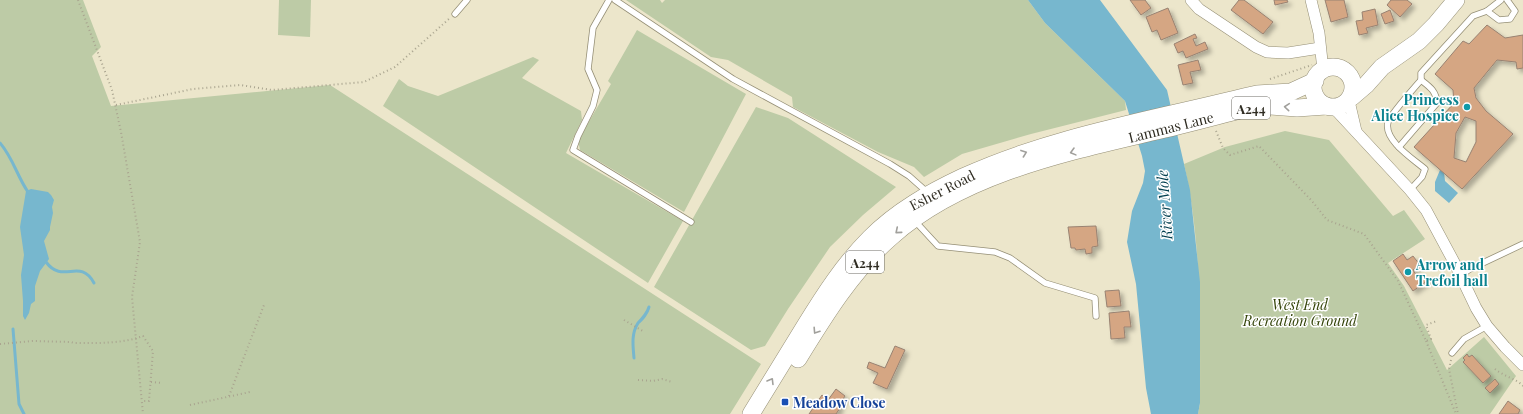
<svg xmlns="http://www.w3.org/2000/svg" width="1523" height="414" font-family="'Playfair Display',serif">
	<defs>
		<filter id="shadow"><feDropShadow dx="3.5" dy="3.5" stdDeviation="2" flood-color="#0004"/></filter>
	</defs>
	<rect width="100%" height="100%" fill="#ece6cb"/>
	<g fill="#bdcba6">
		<polygon points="0,0 83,0 101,47 92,56 111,106 330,85 761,364 730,414 0,414"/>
		<polygon points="279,0 311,0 310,37 278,35"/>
		<polygon points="626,0 660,0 662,3 665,0 1028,0 1045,23 1125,101 1126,110 1031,134 962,154 924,177 914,167 878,152 793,107 792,97 728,60 711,57"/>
		<polygon points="637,30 746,94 684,212 580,150 578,140 611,84 608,81"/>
		<polygon points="533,57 539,60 522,78 581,111 582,120 566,153 683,221 648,283 383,106 399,79 408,86 438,96"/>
		<polygon points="756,107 788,118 896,187 863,215 830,247 788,309 765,346 751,350 654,287"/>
		<path d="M1285,131l44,9 64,76 11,-6 21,29 -37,24 16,23 43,84 37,-33 32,39 -26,38h-292l2,-11c0,-80 2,-160 -16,-239l41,-17z"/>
	</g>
	<g fill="#77b7ce">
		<polygon points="1028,0 1100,0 1167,90 1190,190 1200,282 1200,403 1198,414 1151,414 1146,388 1136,284 1127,242 1132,211 1143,183 1145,171 1142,156 1125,101 1045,23"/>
		<polygon points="1440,170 1444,172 1445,181 1458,193 1449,203 1435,191 1435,182"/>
		<polygon points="31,189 48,192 51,195 54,200 52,207 53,213 50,227 50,230 44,241 49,259 40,271 35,286 35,301 31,304 29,313 25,320 23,316 23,301 21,275 24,255 20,227 26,191"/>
	</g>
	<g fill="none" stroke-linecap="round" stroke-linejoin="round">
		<g stroke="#77b7ce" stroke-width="3">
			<path d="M0,143c13,15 17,33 28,49"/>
			<path d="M46,262c17,23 34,-5 48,21"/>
			<polyline points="13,329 19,404 24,414"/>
			<path d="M634,358c-1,-12 -3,-24 4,-35 5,-5 9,-9 11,-16"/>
		</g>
	</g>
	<g fill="#d5a683" stroke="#988272" fill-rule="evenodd" filter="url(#shadow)">
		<polygon points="1130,0 1145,0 1151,8 1141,15"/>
		<polygon points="1239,0 1244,0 1273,22 1263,34 1231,10"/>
		<polygon points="1274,0 1287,0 1288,2 1275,5"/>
		<polygon points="1325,0 1344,0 1348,17 1331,22"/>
		<polygon points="1391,0 1407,0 1412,4 1400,17 1387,5"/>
		<polygon points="1168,8 1178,33 1161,40 1157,30 1152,32 1146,17"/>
		<polygon points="1375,9 1378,25 1366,28 1368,33 1359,35 1356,21 1363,20 1362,12"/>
		<polygon points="1390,10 1394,21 1385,24 1381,14"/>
		<path d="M1487,25l18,13 18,-3v33l-6,1 -1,-7 -19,-2 -23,28 2,10 10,13 27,23 -51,55 -48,-42 40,-44 -1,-13 -18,-16 28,-33 6,3zM1465,117l11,4v21l-10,20 -12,-4 2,-25z"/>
		<polygon points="1195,34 1197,38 1193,39 1196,46 1205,42 1208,49 1186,58 1183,51 1178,53 1174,44"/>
		<polygon points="1198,60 1201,70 1190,72 1193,83 1183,85 1178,65"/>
		<polygon points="1096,226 1098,246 1092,247 1092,253 1086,254 1085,249 1076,250 1075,248 1071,248 1068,227"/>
		<polygon points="1403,254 1407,260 1413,256 1420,265 1413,270 1418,278 1423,275 1427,281 1413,291 1393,261"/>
		<polygon points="1119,290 1121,306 1107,307 1105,291"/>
		<polygon points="1129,311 1131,327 1124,327 1125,338 1111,339 1109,313"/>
		<polygon points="895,346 905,350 887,389 873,383 878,373 867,368 869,362 885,368"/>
		<polygon points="1467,354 1469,357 1472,355 1491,376 1483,383 1463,362 1465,360 1463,358"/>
		<polygon points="1495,379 1499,384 1490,393 1485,388"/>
		<polygon points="836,389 845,396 838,407 840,408 836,414 809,414 822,395 828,400"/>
		<polygon points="1508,401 1520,410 1518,414 1499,414"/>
	</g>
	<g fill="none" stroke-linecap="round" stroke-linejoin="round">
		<defs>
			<g id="service">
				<polyline points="609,0 593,28 588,69 597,90 593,106 578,136 573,150 691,222"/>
				<polyline points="615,0 733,79 890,164 909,176 927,192"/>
				<polyline points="1487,11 1499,20 1510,19 1515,11 1507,0"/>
				<polyline points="455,14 467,0"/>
				<path d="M1399,147l38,-44c-1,-12 -7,-16 -16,-23"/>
				<path d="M1410,190l12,-13 3,-8c-12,-10 -42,-29 -37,-47 2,-7 27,-35 33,-42v-7l52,-57 14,-5 14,-11"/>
				<polyline points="914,220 938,246 995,252 1010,258 1045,283 1095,298 1096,316"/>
				<polyline points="1460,276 1470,269 1523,244"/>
				<polyline points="1452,353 1464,339 1487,326"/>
			</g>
			<g id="minor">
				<polyline points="1191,0 1199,9 1256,47 1267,52 1288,53 1320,48"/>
				<polyline points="1311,0 1319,33 1322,61 1324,70"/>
				<polyline points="1349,101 1356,131"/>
				<polyline points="1333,107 1410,190 1426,210 1455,264 1476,308 1487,326 1505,347 1523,365"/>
			</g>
			<g id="primary">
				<circle cx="1333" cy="87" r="20"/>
				<polyline points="1352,97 1366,85 1382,67 1419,41 1436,24 1456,0"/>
				<path d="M798,359c27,-44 54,-88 93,-122 69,-62 172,-84 261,-105 32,-7 64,-16 96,-24l22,-2 27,2 29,-2"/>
				<path d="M751,414c18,-29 36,-59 54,-88 19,-31 39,-62 65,-88 27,-27 59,-45 93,-61 90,-41 189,-57 285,-81l9,-2 34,-2 24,-11"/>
			</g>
		</defs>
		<use href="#service" stroke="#958f76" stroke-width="7"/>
		<use href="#minor" stroke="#958f76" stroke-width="12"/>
		<use href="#primary" stroke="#958f76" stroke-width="18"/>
		<g stroke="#a9a48f" stroke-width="2" stroke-dasharray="1 3" stroke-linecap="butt">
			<polyline points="78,0 112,90 121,132 140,242 132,297 143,414"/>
			<polyline points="1270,79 1312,65"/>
			<polyline points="116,105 193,89 240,85 272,90 364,82 395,67 450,18"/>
			<polyline points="1216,131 1223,148 1230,155 1259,146 1312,201 1327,220 1364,234 1398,281 1426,341 1431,339 1426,325 1437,321"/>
			<polyline points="624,320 643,331"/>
			<polyline points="1426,341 1456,414"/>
			<path d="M0,344l32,-3 39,1 3,1c24,0 47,1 69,-7l10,15 -4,50h-7"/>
			<polyline points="1451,360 1449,369 1458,414"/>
			<path d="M1495,369c8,7 22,10 28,17"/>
			<polyline points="638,380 653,381 662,379 672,382"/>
			<polyline points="151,382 162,383"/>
			<polyline points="229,396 264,305"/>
			<polyline points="190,405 250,392"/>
		</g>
		<use href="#service" stroke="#fff" stroke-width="5.5"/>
		<use href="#minor" stroke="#fff" stroke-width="11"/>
		<use href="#primary" stroke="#fff" stroke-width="17"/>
	</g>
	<defs><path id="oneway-chevron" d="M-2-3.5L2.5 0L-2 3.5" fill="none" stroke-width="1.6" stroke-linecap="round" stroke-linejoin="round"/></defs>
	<g stroke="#a1a09c">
		<use href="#oneway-chevron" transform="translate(1287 107) rotate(-175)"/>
		<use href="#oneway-chevron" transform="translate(1073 152) rotate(165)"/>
		<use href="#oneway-chevron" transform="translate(1024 153) rotate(-20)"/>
		<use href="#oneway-chevron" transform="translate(898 231) rotate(140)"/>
		<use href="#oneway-chevron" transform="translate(816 331) rotate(123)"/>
		<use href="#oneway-chevron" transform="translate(771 381) rotate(-59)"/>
	</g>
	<g fill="#0f9aa8" stroke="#fff" stroke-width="1.5">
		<circle cx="1467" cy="107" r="4"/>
		<circle cx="1408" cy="272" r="4"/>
	</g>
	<rect fill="#1a4fb4" stroke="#fff" stroke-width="1.5" x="781" y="398" width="8" height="8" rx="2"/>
	<g text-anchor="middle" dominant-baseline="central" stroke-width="3" stroke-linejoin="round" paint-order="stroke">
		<g fill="#fff" stroke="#6d6b64" stroke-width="1">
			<rect x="1232" y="97" width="38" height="22" rx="3"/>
			<rect x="846" y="251" width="38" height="22" rx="3"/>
		</g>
		<g font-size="13" font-weight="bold" fill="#2f2c22">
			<text x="1251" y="108">A244</text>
			<text x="865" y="262">A244</text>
		</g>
		<g font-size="14" font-weight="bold" fill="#0d838f" stroke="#fff" text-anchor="end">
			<text x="1459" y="99">Princess<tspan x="1459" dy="16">Alice Hospice</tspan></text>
			<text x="1416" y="264" text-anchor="start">Arrow and<tspan x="1416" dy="16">Trefoil hall</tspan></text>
		</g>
		<g font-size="14" fill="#2f2c22" stroke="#fff">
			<text transform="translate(1171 127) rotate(-14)">Lammas Lane</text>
			<text transform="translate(942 190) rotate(-27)">Esher Road</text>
		</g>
		<g font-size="14" font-style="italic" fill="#334308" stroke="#fff">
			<text x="1300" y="304">West End<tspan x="1300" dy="16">Recreation Ground</tspan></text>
		</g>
		<g font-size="14" font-weight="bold" fill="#164399" stroke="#fff" text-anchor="start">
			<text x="793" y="402">Meadow Close</text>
		</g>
		<g font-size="15" font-style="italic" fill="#023f4f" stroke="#fff">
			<text transform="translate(1164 205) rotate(-94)">River Mole</text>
		</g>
	</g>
</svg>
